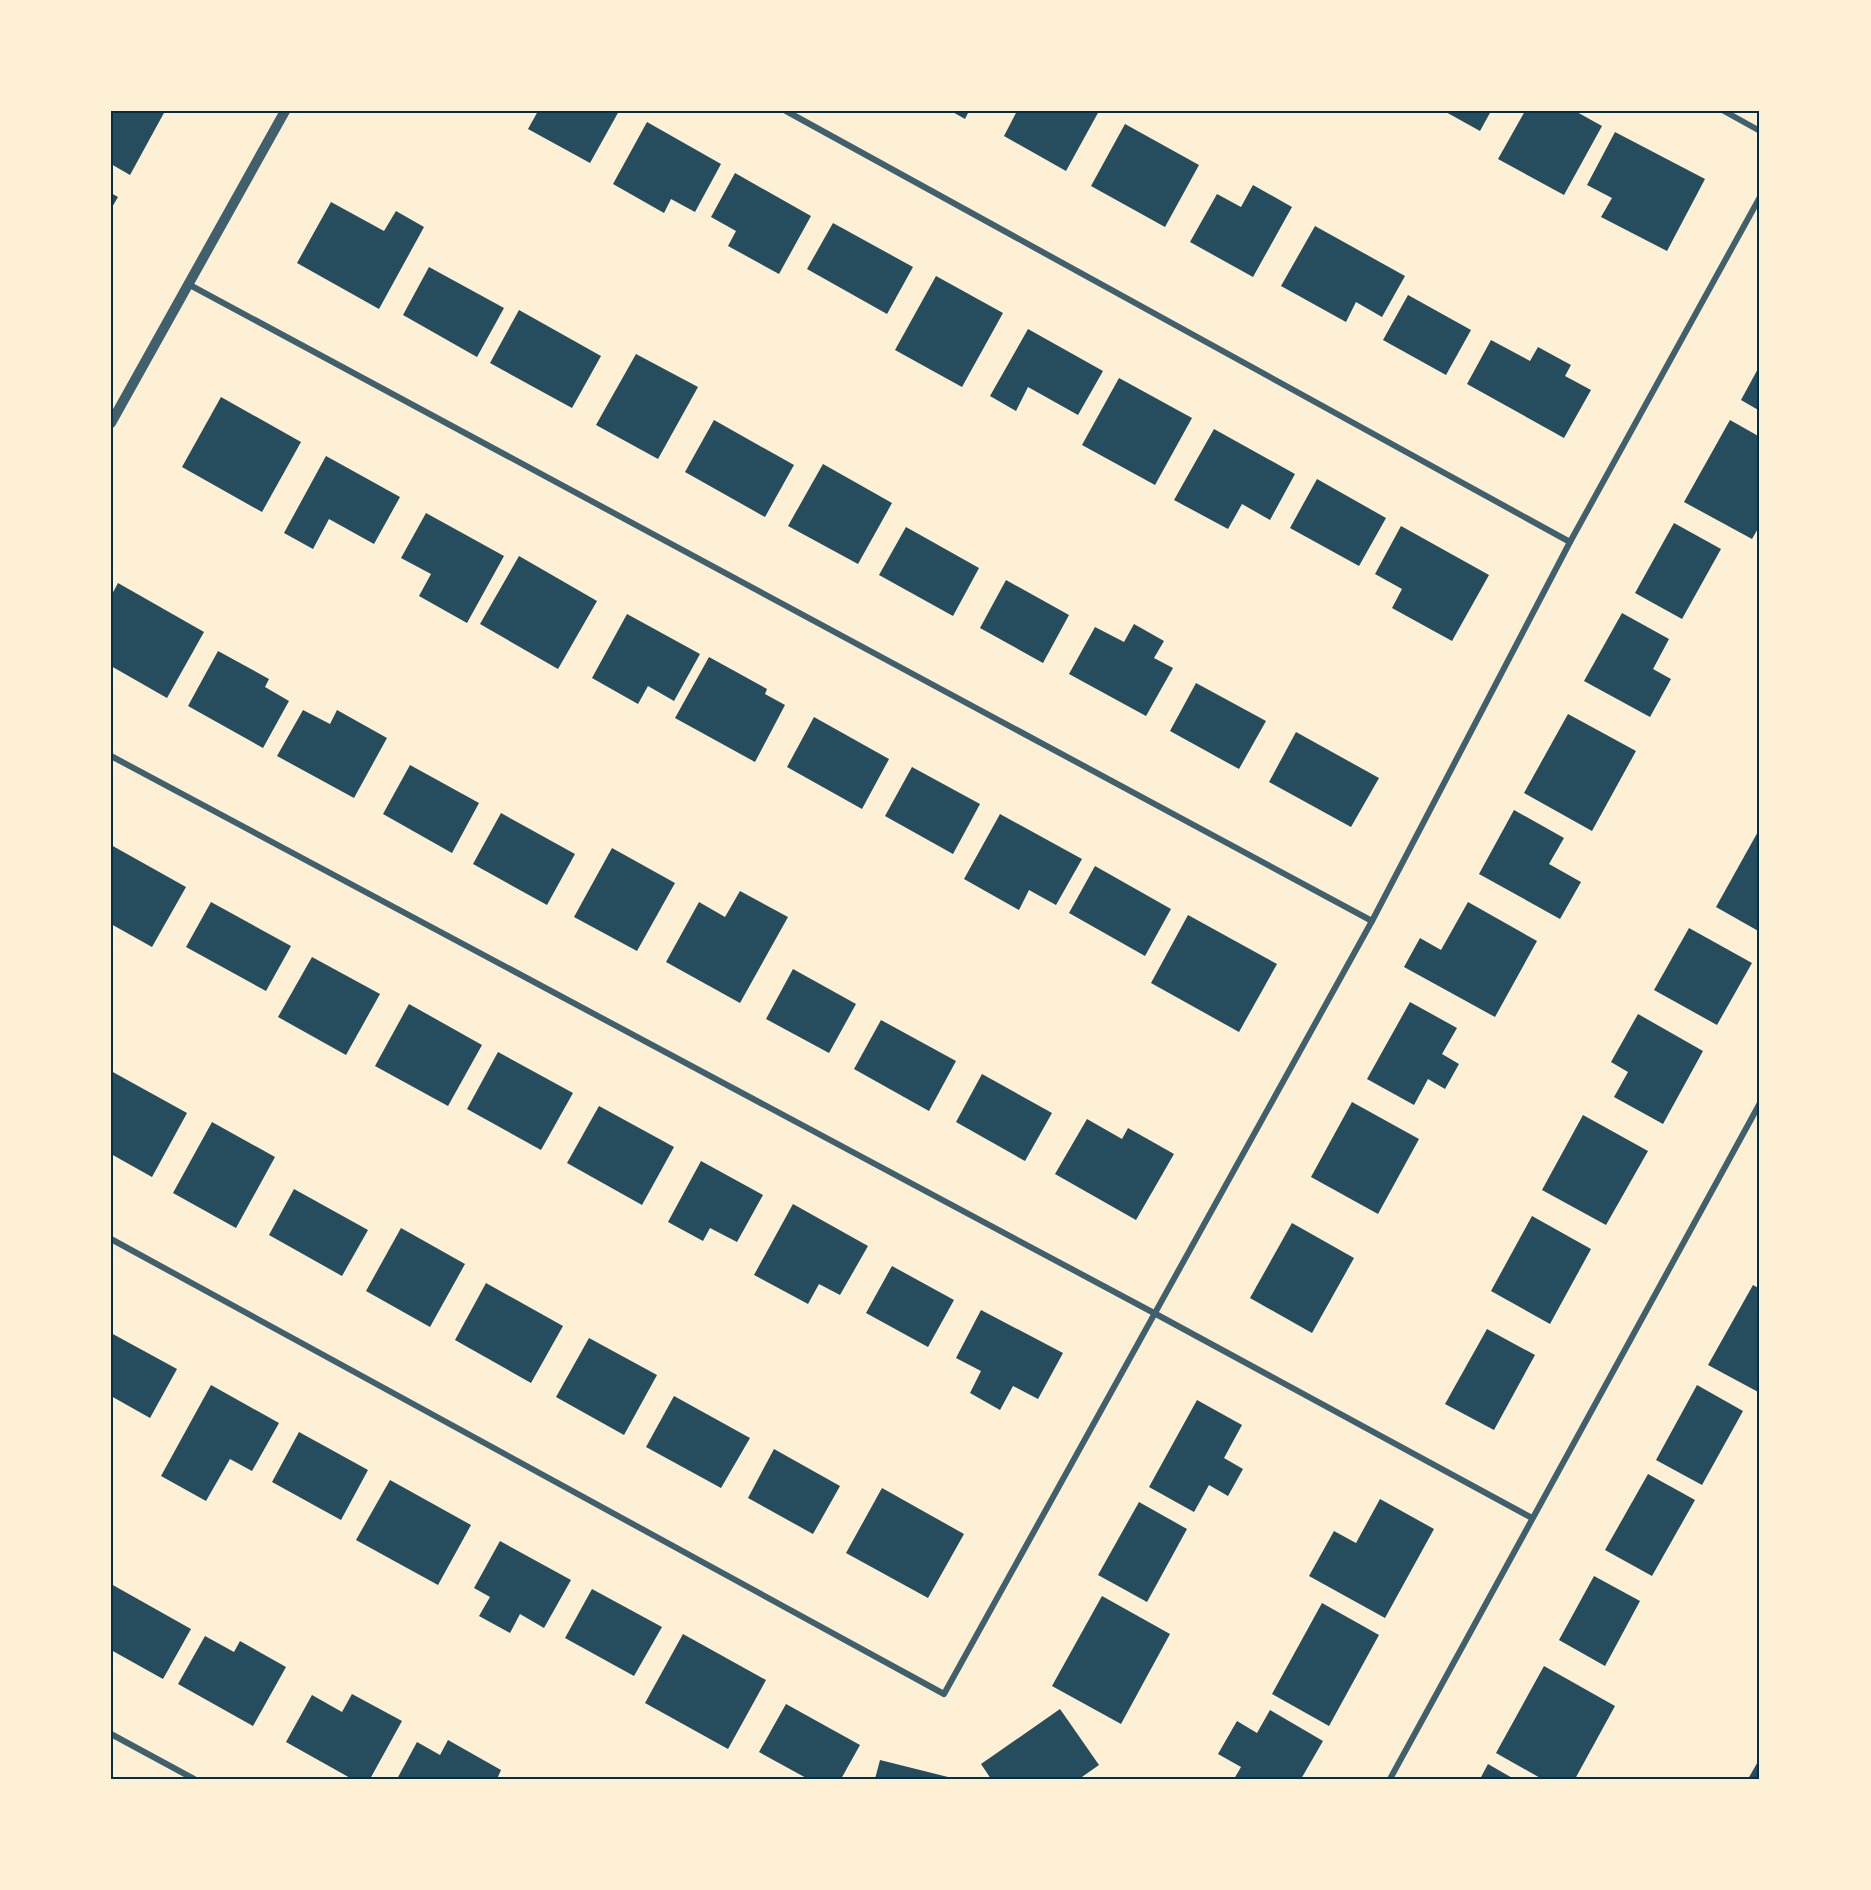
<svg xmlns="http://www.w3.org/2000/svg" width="1871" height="1890" font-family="'Noto Serif',serif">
	<rect width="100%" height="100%" fill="#fdf0d5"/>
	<g fill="#264d5e">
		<polygon points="111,111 165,111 130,175 111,164"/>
		<polygon points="538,111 619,111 590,163 528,129"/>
		<polygon points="951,111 969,111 965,119"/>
		<polygon points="1017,111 1099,111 1066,171 1004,136"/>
		<polygon points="1444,111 1491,111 1480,131"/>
		<polygon points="1525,111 1575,111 1602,126 1564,195 1498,159"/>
		<polygon points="647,122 721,164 695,212 671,199 664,213 613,184"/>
		<polygon points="1125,124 1199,165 1165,227 1091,186"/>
		<polygon points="1615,132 1705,179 1667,251 1601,217 1612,198 1587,185"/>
		<polygon points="735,173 811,216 779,274 728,246 736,231 711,217"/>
		<polygon points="1253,185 1292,207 1253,277 1190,242 1217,194 1241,207"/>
		<polygon points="111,193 118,197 111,209"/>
		<polygon points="331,202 384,231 396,211 424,227 379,309 297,263"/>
		<polygon points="833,223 913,267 887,314 807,269"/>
		<polygon points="1315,226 1405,276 1382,317 1356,302 1346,322 1281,286"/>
		<polygon points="429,267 504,308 477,357 403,315"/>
		<polygon points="936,276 1003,313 962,387 895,350"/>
		<polygon points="1408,295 1471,330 1446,375 1383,340"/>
		<polygon points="519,310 601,356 572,408 490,363"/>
		<polygon points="1028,329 1103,371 1078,415 1028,387 1016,411 990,396"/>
		<polygon points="1491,340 1530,361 1538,347 1571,365 1565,376 1591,390 1564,438 1467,384"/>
		<polygon points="636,354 698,387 658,459 596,425"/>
		<polygon points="1760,365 1760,411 1741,400"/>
		<polygon points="1119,378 1192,418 1155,485 1082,445"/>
		<polygon points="221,397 301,442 262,512 182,467"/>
		<polygon points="714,420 794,465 765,517 685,472"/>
		<polygon points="1730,420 1760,437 1760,525 1752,539 1684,502"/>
		<polygon points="1214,429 1295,474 1270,520 1242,504 1228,529 1174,500"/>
		<polygon points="326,456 400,497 374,544 329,519 313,549 284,533"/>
		<polygon points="823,464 892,503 858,564 788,526"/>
		<polygon points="1317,479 1386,518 1359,566 1290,528"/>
		<polygon points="426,513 504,556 467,623 419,596 431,574 401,558"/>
		<polygon points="1674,523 1721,549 1682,619 1635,593"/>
		<polygon points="1401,526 1489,575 1452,641 1392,608 1402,589 1375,574"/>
		<polygon points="906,527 979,568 953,616 879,575"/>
		<polygon points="519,556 597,601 558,669 480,624"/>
		<polygon points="1006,580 1069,615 1043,663 980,628"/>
		<polygon points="118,583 204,632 167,698 111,666 111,596"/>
		<polygon points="1622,613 1669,639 1653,669 1671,679 1650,717 1584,681"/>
		<polygon points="627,614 700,654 674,701 648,686 638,704 592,678"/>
		<polygon points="1134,624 1164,641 1154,658 1173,668 1146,716 1069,674 1095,627 1124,642"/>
		<polygon points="218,651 269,679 265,687 289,701 263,748 188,706"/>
		<polygon points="709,657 767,689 765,694 785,705 755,762 675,718"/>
		<polygon points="1196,683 1266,721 1239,769 1170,731"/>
		<polygon points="303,710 330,724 337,710 387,738 354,798 277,756"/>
		<polygon points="1568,714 1636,751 1592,831 1524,793"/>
		<polygon points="814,717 889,759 862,809 787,767"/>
		<polygon points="1296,732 1379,778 1351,827 1269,782"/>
		<polygon points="410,765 479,803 452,853 383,814"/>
		<polygon points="912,767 980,804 953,854 885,816"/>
		<polygon points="1514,810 1564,838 1549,864 1581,882 1560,919 1479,874"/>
		<polygon points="501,813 575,854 547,905 473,864"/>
		<polygon points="1000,814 1082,859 1056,905 1029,890 1019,910 964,879"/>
		<polygon points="1760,828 1760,932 1716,907"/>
		<polygon points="111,845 186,887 152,947 111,924 111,910 113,905 111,904"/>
		<polygon points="612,848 675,883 637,951 574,917"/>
		<polygon points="1095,866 1171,909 1145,956 1069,913"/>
		<polygon points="740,891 788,917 740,1003 666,962 699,902 725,917"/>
		<polygon points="211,902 291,946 266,991 186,947"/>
		<polygon points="1468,902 1537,941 1495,1017 1404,967 1420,938 1441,950"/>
		<polygon points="1188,915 1277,964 1239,1032 1151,983"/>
		<polygon points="1689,928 1752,963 1717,1025 1654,990"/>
		<polygon points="312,957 380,994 346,1055 278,1017"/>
		<polygon points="793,969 856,1004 829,1053 766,1019"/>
		<polygon points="1410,1002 1457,1028 1442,1054 1459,1064 1445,1089 1428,1079 1414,1105 1367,1079"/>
		<polygon points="409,1004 482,1045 448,1106 375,1066"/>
		<polygon points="1638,1014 1703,1051 1663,1124 1614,1097 1628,1072 1611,1062"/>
		<polygon points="881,1020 956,1061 929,1111 854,1069"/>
		<polygon points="498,1052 573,1093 541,1150 467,1109"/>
		<polygon points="111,1071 187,1113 152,1177 111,1154"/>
		<polygon points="982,1074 1052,1113 1025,1161 956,1122"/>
		<polygon points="1352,1102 1419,1139 1378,1214 1311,1177"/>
		<polygon points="599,1106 674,1147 642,1205 567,1163"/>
		<polygon points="1583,1115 1648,1151 1606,1225 1542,1190"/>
		<polygon points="1087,1119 1122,1139 1128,1128 1174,1154 1136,1220 1055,1174"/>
		<polygon points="212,1122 275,1157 236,1228 173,1193"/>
		<polygon points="701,1161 763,1195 737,1242 710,1228 703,1241 668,1222"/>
		<polygon points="294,1189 368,1230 342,1276 269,1235"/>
		<polygon points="793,1204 868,1246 840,1295 819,1284 808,1304 754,1275"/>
		<polygon points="1532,1216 1591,1249 1550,1324 1491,1291"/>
		<polygon points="1292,1223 1354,1258 1312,1333 1250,1298"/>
		<polygon points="401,1228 465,1264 430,1327 366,1291"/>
		<polygon points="892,1266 954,1300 928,1347 866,1313"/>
		<polygon points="486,1283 563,1326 531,1383 455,1340"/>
		<polygon points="1753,1285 1760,1289 1760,1393 1708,1365"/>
		<polygon points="981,1310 1063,1353 1038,1399 1013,1386 1000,1410 970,1393 981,1371 956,1358"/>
		<polygon points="1487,1329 1535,1355 1494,1430 1445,1404"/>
		<polygon points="111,1333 177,1369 150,1418 111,1396"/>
		<polygon points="589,1338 657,1375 624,1435 556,1397"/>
		<polygon points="211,1385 279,1423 252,1471 230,1459 206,1501 161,1476"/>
		<polygon points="1697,1385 1743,1411 1702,1485 1656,1460"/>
		<polygon points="674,1396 750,1438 721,1488 646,1447"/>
		<polygon points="1197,1400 1242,1425 1224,1458 1243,1469 1228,1496 1209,1485 1194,1512 1149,1487"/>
		<polygon points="299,1432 368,1470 341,1520 272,1482"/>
		<polygon points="774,1449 840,1486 813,1534 748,1498"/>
		<polygon points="1648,1474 1695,1500 1652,1576 1605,1550"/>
		<polygon points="390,1480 471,1525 438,1585 356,1540"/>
		<polygon points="882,1488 964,1534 928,1598 846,1553"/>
		<polygon points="1380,1499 1434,1529 1385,1618 1309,1576 1334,1531 1356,1543"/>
		<polygon points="1139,1502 1187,1529 1147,1602 1098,1575"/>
		<polygon points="500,1541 571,1580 544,1628 520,1614 510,1633 479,1616 490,1597 474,1588"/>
		<polygon points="1594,1576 1640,1601 1605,1666 1559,1640"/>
		<polygon points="111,1584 191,1629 163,1679 111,1650"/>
		<polygon points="592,1589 662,1627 634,1676 565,1638"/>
		<polygon points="1102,1596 1170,1634 1121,1724 1052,1686"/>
		<polygon points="1322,1603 1379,1635 1329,1726 1272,1694"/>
		<polygon points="683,1634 766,1680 728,1749 645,1703"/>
		<polygon points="205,1636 234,1652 240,1641 286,1667 253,1726 178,1684"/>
		<polygon points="1544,1666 1615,1706 1575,1779 1542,1779 1496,1753"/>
		<polygon points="352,1694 402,1721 370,1779 352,1779 286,1742 312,1695 342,1712"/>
		<polygon points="786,1704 860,1745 841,1779 808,1779 759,1752"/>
		<polygon points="1060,1709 1099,1765 1079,1779 991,1779 981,1764"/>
		<polygon points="1270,1710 1323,1741 1301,1779 1234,1779 1241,1767 1218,1754 1237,1721 1257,1733"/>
		<polygon points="448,1740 501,1770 497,1779 397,1779 417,1742 440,1755"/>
		<polygon points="1760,1758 1760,1779 1748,1779"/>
		<polygon points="880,1760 952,1778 952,1779 875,1779"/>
		<polygon points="1488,1764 1514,1779 1480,1779"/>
	</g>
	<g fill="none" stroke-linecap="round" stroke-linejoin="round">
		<g stroke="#3f606c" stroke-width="6">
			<polyline points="786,111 1570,542"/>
			<polyline points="1724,111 1760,131"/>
			<polyline points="188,284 1372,921"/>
			<polyline points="111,756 1154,1313 1532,1518"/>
			<polyline points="111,1239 944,1694 1372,921 1570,542 1760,197"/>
			<polyline points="111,1734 194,1779"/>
			<polyline points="1390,1779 1760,1103"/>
		</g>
		<polyline stroke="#3f606c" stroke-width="10" points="111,423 285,111"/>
	</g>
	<rect width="1871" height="1890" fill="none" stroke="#fdf0d5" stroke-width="225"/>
	<rect x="112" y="112" width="1646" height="1666" fill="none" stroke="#003049" stroke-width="2"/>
</svg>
